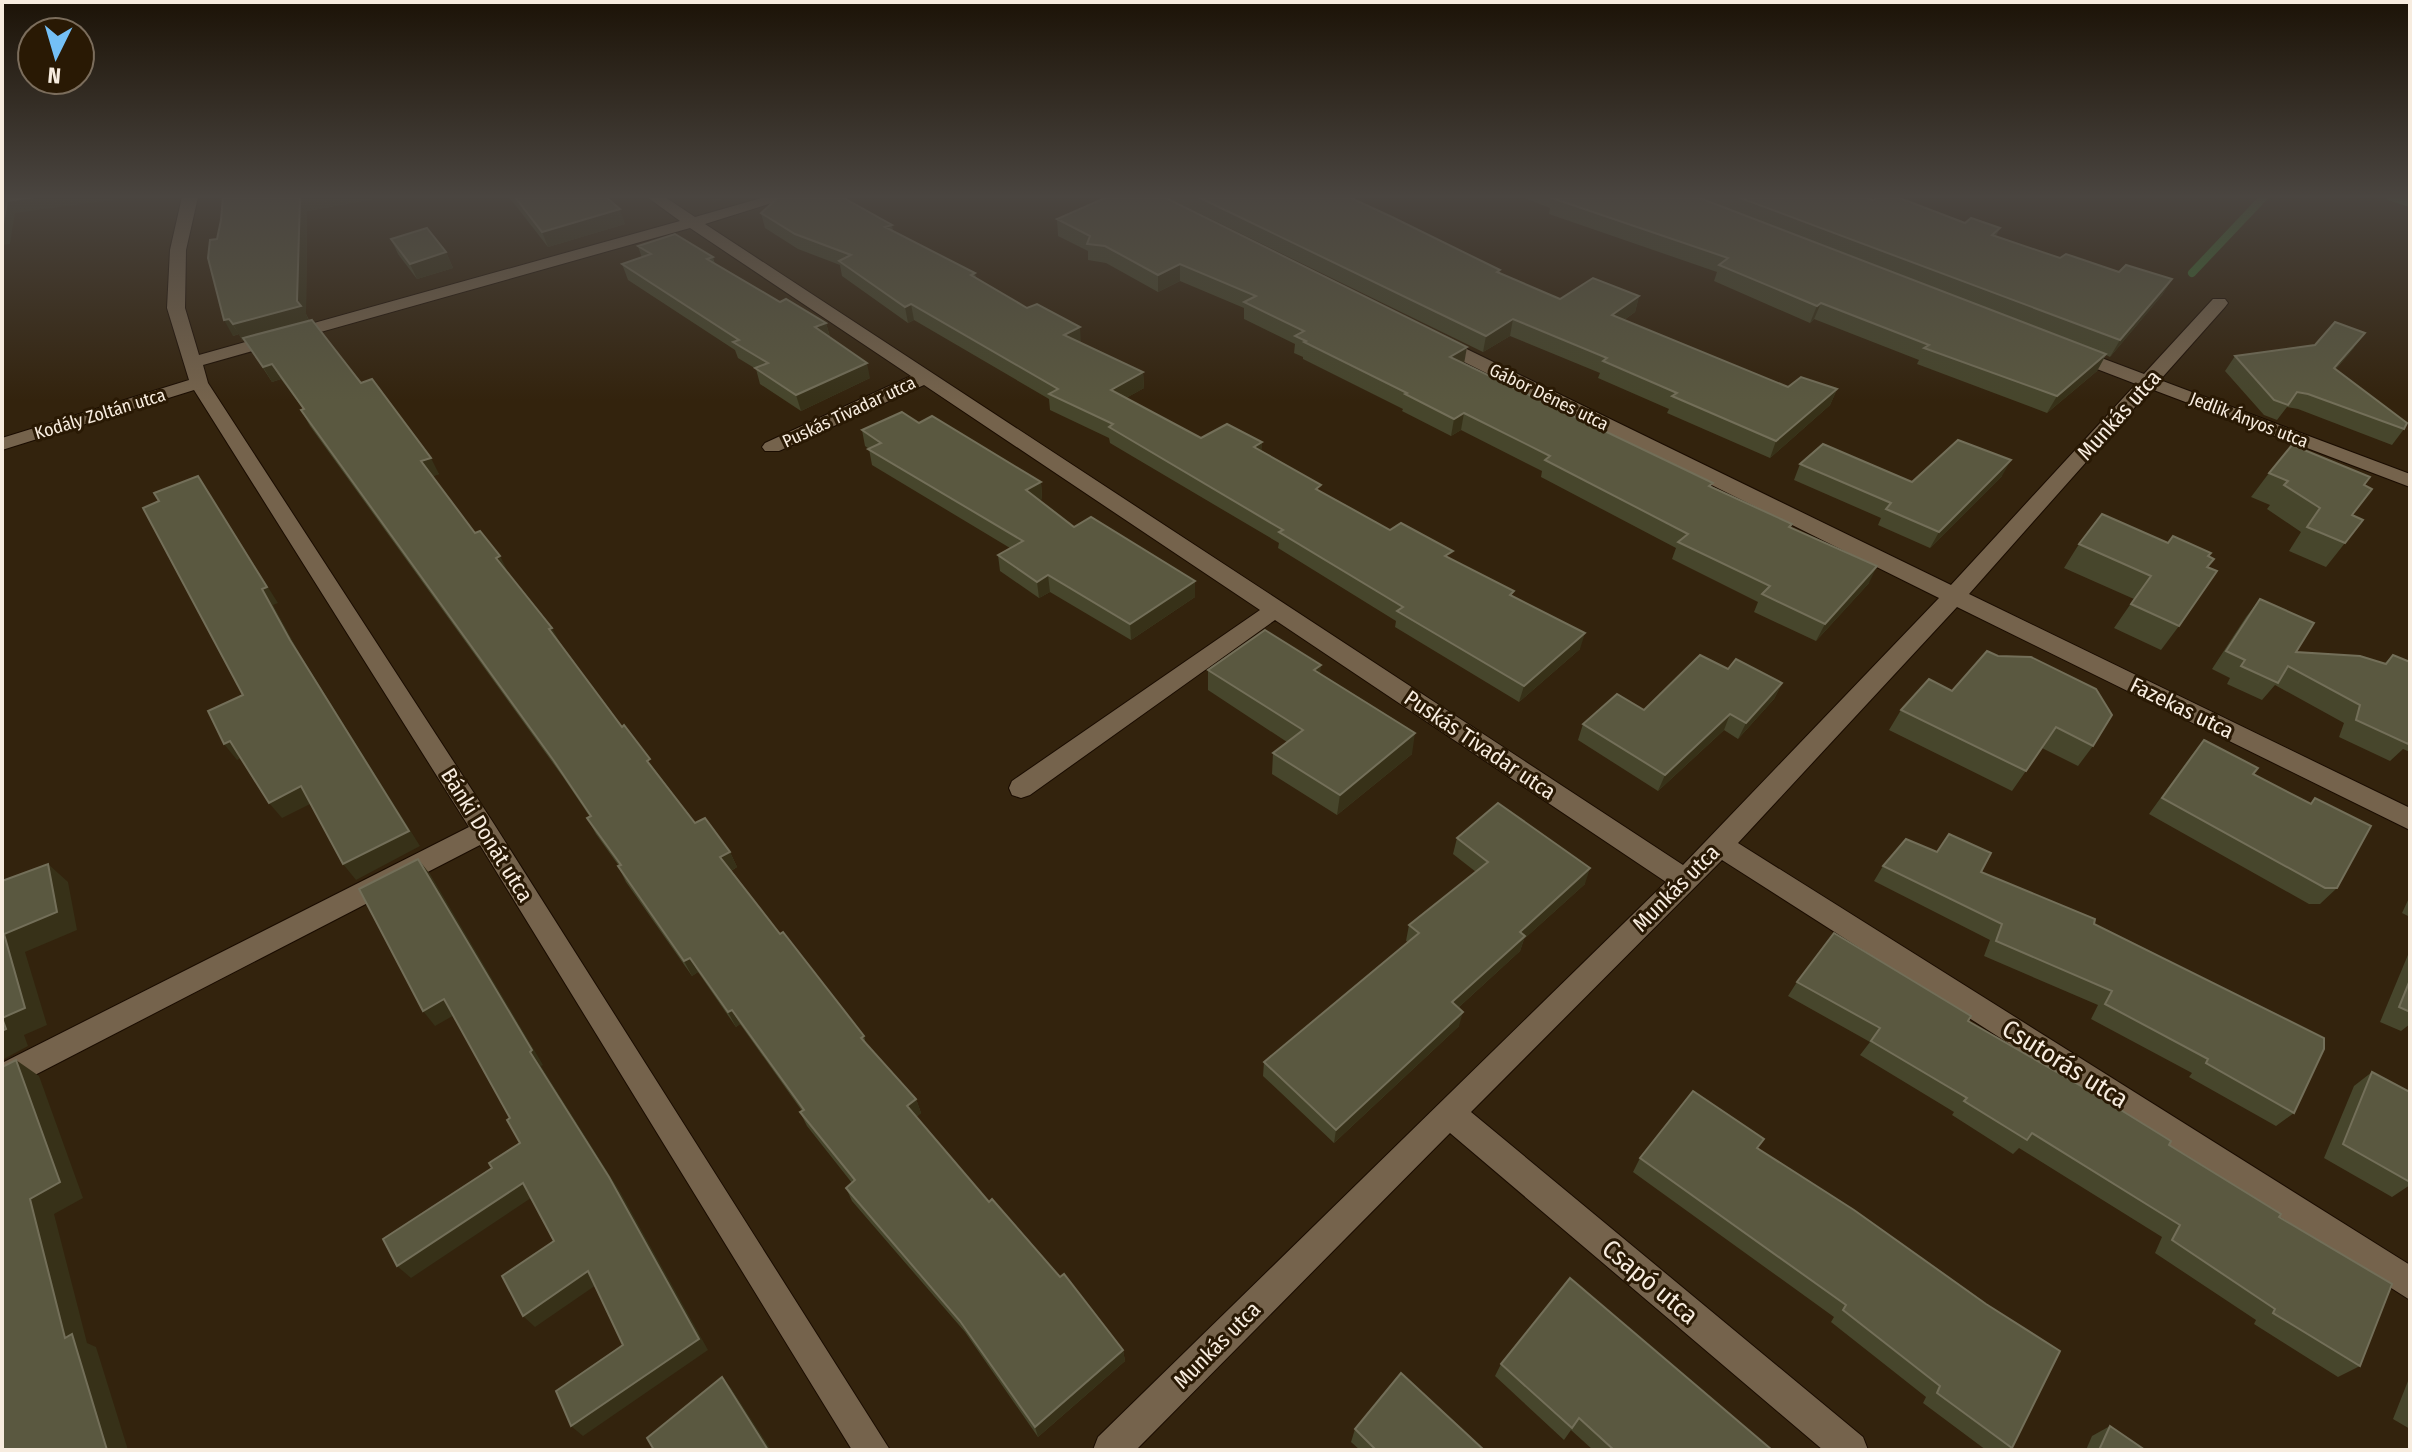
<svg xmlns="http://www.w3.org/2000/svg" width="2412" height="1452" font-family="'Fira Sans Condensed',sans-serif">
	<rect width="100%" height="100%" fill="#33230d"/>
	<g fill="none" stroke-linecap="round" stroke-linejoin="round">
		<g stroke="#38692e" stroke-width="8">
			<polyline points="2391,197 2410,203"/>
			<polyline points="2192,273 2264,197"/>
		</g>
		<defs>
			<polygon id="minor" points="182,197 198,197 186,250 185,308 199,355 680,221 647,197 665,197 695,217 765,197 791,197 705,224 1683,865 1939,598 1430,345 1427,341 1430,337 1442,337 1951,585 2136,384 2063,356 2060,352 2063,348 2075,348 2144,374 2213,299 2225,299 2228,303 2225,307 2160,380 2410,474 2410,487 2151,389 1969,594 2410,808 2410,830 1957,607 1738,843 2410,1265 2410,1300 1722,860 1471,1112 1863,1437 1868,1450 1823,1450 1450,1133 1136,1450 1093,1450 1098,1437 1666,882 1275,620 1030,795 1021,798 1012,795 1009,788 1012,781 1260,610 924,385 779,451 765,451 762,447 765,443 911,376 690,228 203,365 208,383 494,824 890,1450 852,1450 480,845 2,1092 2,1063 469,827 194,390 2,450 2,438 189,380 167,308 170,250"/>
		</defs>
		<use href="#minor" stroke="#1a0c00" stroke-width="2"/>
		<use href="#minor" fill="#75634c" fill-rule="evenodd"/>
	</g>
	<g fill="#47462c">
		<polygon points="223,197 374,197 374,199 307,211 306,314 309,320 439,474 432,476 475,533 508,572 560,644 695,823 730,852 737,867 731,871 780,934 864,1036 866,1044 916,1099 921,1113 916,1117 989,1202 1123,1350 1125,1361 1038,1437 965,1332 852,1201 846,1188 852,1183 807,1126 800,1112 802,1111 740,1024 736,1027 698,972 692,976 626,882 618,866 619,866 596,834 587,818 590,817 563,777 310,426 301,410 303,409 281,379 272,382 244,339 242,340 239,334 233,336 217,239 221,220"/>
		<polygon points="509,197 606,197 625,224 548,247"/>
		<polygon points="1166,197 1349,197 1500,270 1499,273 1560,299 1639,296 1635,312 1624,320 1788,387 1837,389 1830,405 1770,458 1667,413 1669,409 1598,378 1600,373 1510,336 1483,352"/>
		<polygon points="1522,197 1865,197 1965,223 2000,228 1996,236 2060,258 2119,272 2172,279 2162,295 2110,357 2106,355 2097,371 2047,413 1917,364 1919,360 1814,319 1810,323 1714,281 1717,272 1549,214 1550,208"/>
		<polygon points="761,213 892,225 893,231 975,273 976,278 1081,343 1143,372 1144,388 1126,398 1201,438 1262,442 1261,452 1321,492 1390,530 1451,559 1513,596 1580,649 1519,702 1395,627 1396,621 1278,548 1279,543 1110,443 1109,438 1050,410 1049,399 914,320 908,323 842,276 840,265 798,249 765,228"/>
		<polygon points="1057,219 1464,363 1711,487 1792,524 1791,527 1869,583 1816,641 1754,612 1758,602 1672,559 1676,548 1541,477 1542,471 1461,430 1451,436 1402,411 1403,409 1303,359 1303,357 1294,353 1295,344 1244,319 1244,308 1180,281 1158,292 1106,263 1088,260 1088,251 1058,236"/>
		<polygon points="391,239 446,252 453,268 417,279 398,254"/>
		<polygon points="638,246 713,257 715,264 780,302 826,323 830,337 870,378 801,411 760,384 756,369 738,358 735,350 628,280 622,264 642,258"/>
		<polygon points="2354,348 2336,369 2404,429 2392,445 2298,409 2287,407 2277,420 2264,415 2225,371 2235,356"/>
		<polygon points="919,423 1041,482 1042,499 1039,500 1074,527 1195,597 1131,640 1050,592 1039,598 1000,571 998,555 1010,548 872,465 869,449 865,446 862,430"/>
		<polygon points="1800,464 1912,482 2002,476 1930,548 1878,525 1881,518 1794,480"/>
		<polygon points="2269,473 2364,485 2352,515 2345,543 2326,567 2289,551 2301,532 2267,509 2270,505 2251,497"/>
		<polygon points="2168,543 2208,556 2207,567 2179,626 2161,650 2114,628 2134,599 2064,568 2079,544"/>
		<polygon points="2260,599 2296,652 2385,663 2393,655 2408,661 2410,658 2410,752 2403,749 2390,761 2339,737 2344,723 2275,685 2262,700 2227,684 2230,678 2212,669 2246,617"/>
		<polygon points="1987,651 2093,746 2078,766 2042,748 2012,791 1889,730 1901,710 1952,691"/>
		<polygon points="1728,669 1782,683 1774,699 1738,739 1724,730 1658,791 1578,740 1583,724 1644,710"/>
		<polygon points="1208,670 1320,674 1412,754 1337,815 1272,774 1273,753 1287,742 1208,690"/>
		<polygon points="2204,740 2253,774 2310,804 2315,798 2337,888 2320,904 2309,904 2149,814 2191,756"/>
		<polygon points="1457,838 1585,884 1524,939 1520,951 1458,1008 1459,1026 1334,1143 1263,1076 1264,1062 1408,942 1406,941 1409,925 1476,872 1453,854"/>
		<polygon points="1883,866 1981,872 2094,924 2294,1113 2276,1126 2189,1077 2192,1073 2091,1019 2098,1005 1984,956 1990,940 1874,881"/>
		<polygon points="2410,896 2410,917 2402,913"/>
		<polygon points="2410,950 2410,1024 2401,1031 2380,1022"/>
		<polygon points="1797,982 1968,1021 2169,1145 2279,1217 2360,1366 2338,1377 2254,1324 2256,1320 2155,1253 2162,1237 2019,1148 2013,1154 1952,1115 1954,1112 1860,1055 1870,1042 1788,996"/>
		<polygon points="2372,1072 2410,1092 2410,1185 2392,1197 2324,1158 2354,1086"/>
		<polygon points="1758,1148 2012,1448 2009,1450 1986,1450 1923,1403 1926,1397 1831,1322 1834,1317 1633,1172 1640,1158"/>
		<polygon points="1501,1364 1772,1450 1593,1450 1571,1430 1564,1440 1495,1376"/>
		<polygon points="2410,1376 2410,1429 2393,1419"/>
		<polygon points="2110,1426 2145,1450 2086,1450 2092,1436"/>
		<polygon points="1355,1429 1484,1450 1360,1450 1351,1442"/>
	</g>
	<g fill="#373118">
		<polygon points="35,197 113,197 113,200 15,213 10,244 2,245 2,229 7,201"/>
		<polygon points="300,197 374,197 374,199 307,211 306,314 309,321 242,340 233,324"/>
		<polygon points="711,197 727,197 713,203"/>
		<polygon points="620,209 625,224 548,247 542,232"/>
		<polygon points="446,252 453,268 417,279 410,264"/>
		<polygon points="1180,264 1180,281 1158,292 1158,275"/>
		<polygon points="2172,279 2162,295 2110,357 2120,340"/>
		<polygon points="1639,296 1635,312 1608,331 1612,315"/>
		<polygon points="1821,303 1814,319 1810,323 1817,306"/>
		<polygon points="911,304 914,320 908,323 905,307"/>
		<polygon points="229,319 239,334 233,336 224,320"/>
		<polygon points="1513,319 1510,336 1483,352 1486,336"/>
		<polygon points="826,323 830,338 815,327"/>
		<polygon points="1080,327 1081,343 1064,335"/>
		<polygon points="2365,333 2354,348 2323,383 2334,368"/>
		<polygon points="1467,347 1464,364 1450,357"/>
		<polygon points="2106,354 2097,371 2047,413 2057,396"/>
		<polygon points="867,363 870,378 801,411 796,395"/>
		<polygon points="272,364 281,379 272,382 263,367"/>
		<polygon points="1143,372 1144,388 1112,406 1111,390"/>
		<polygon points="1837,389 1830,405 1770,458 1776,441"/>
		<polygon points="1464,413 1461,430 1451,436 1454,419"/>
		<polygon points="1262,442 1261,458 1254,447"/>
		<polygon points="431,458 439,474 430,478 421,461"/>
		<polygon points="2011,460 2002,476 1930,548 1939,532"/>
		<polygon points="198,476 278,603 273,605 301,656 420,846 356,880 343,864"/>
		<polygon points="1041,482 1042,499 1028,507 1026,490"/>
		<polygon points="500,556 508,572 496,558"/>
		<polygon points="1877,566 1869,583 1816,641 1825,624"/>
		<polygon points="1048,575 1050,592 1039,598 1037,582"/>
		<polygon points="1195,581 1195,597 1131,640 1130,624"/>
		<polygon points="552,628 561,644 549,629"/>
		<polygon points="1585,633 1580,649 1519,702 1524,686"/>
		<polygon points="1321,665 1319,686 1314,670"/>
		<polygon points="1782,683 1774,699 1738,739 1746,723"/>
		<polygon points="1730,714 1724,730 1658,791 1665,775"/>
		<polygon points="1415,733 1412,754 1337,815 1340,795"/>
		<polygon points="230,741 243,757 237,760 224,744"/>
		<polygon points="301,786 314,802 282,818 269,803"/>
		<polygon points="730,852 737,867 727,873 720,857"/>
		<polygon points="418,859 430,874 543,1065 541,1066 619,1190 708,1350 583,1436 571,1426 699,1339 530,1052"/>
		<polygon points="48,864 68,882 77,930 25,952 47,1025 24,1035 28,1046 2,1060 4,934"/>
		<polygon points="1590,868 1585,884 1524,939 1520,951 1448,1017 1452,1002 1520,932"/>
		<polygon points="690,958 698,972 692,976 684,961"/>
		<polygon points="444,999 456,1014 435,1026 423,1011"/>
		<polygon points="732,1010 740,1024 736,1027 728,1012"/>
		<polygon points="1463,1012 1459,1026 1334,1143 1336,1130"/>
		<polygon points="16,1060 39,1076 83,1198 54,1214 87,1343 96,1347 128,1450 107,1450 65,1338 30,1199"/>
		<polygon points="916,1099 921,1113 912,1120 907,1106"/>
		<polygon points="523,1183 534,1196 411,1278 397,1266"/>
		<polygon points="588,1271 599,1283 535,1327 523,1316"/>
		<polygon points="1123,1350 1125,1361 1038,1437 1035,1427"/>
		<polygon points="722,1377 731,1388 771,1450 768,1450"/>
	</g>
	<g fill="#5a5840" stroke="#736f59" stroke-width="2">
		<polygon points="2,197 35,197 7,201 2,229"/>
		<polygon points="223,197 300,197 297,301 301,306 233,324 229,319 224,320 208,258 210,240 217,239 221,220"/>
		<polygon points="515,197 606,197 620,209 542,232"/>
		<polygon points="779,197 842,197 892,225 885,227 975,273 971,275 1027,308 1037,304 1080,327 1064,335 1143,372 1111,390 1201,438 1227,424 1262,442 1254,447 1321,485 1316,489 1390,530 1401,523 1453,551 1445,556 1514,591 1510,595 1585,633 1524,686 1397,611 1403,607 1279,532 1283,530 1109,427 1113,424 1049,394 1058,389 911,304 905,307 839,261 851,255 795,234 761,213"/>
		<polygon points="1107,197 1164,197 1467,347 1450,357 1713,483 1709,486 1792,524 1789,527 1877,566 1825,624 1762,594 1770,586 1678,542 1688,534 1545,460 1550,456 1464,413 1454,419 1405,394 1407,393 1304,342 1306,341 1295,336 1304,331 1244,302 1256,296 1180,264 1158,275 1105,246 1087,244 1090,236 1057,219"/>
		<polygon points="1198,197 1349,197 1392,217 1500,270 1497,272 1560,299 1593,278 1639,296 1612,315 1788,387 1801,377 1837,389 1776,441 1672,396 1677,393 1603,361 1607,358 1513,319 1486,336"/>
		<polygon points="1553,197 1697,197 2106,354 2057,396 1924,348 1929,345 1821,303 1817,306 1719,265 1728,258 1552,198"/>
		<polygon points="1738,197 1865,197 1873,200 1877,197 1897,197 1965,223 1971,218 2000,228 1992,235 2060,258 2066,254 2119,272 2126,265 2172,279 2120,340"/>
		<polygon points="427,228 446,252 410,264 391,239"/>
		<polygon points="675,234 713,257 707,259 780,302 786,299 826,323 815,327 867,363 796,395 755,368 768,363 733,342 739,340 622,264 651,254 638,246"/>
		<polygon points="312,320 361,383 372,379 431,458 421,461 475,533 480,531 500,556 496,558 552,628 549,629 622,727 624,725 650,759 647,761 695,823 705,818 730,852 720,857 780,934 783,932 864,1036 861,1038 916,1099 907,1106 989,1202 992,1199 1060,1277 1064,1274 1123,1350 1035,1427 960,1321 846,1188 855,1180 800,1112 804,1110 732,1010 728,1012 690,958 684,961 618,866 621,865 587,818 591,816 554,761 301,410 304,409 272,364 263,367 243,338"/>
		<polygon points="2335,322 2365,333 2334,368 2407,423 2404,429 2308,394 2297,392 2288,405 2274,400 2235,356 2315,345"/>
		<polygon points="902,412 919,423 932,416 1041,482 1026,490 1074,527 1091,517 1195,581 1130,624 1048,575 1037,582 998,555 1023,541 868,449 881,443 862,430"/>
		<polygon points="1958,440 2011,460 1939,532 1886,509 1891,503 1800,464 1823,444 1912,482"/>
		<polygon points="2292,445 2370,477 2364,485 2372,489 2352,515 2363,520 2345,543 2307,527 2320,508 2284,485 2288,481 2269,473"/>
		<polygon points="198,476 267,587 262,589 290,640 409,831 343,864 301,786 269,803 230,741 224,744 208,711 243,695 143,508 159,501 154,493"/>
		<polygon points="2102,514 2168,543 2173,536 2211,553 2208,556 2214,559 2207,567 2217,571 2179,626 2131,604 2151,576 2079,544"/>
		<polygon points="2260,599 2314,623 2296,652 2360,656 2386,664 2393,655 2410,662 2410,739 2408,744 2356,720 2360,705 2288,666 2278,683 2241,666 2245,660 2226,651"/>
		<polygon points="1265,630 1321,665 1314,670 1415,733 1340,795 1273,753 1303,730 1208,670"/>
		<polygon points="1987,651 1998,656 2031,657 2096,689 2112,715 2093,746 2056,727 2026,771 1901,710 1929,679 1952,691"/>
		<polygon points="1700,655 1728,669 1736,659 1782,683 1746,723 1730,714 1665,775 1583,724 1617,694 1644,710"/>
		<polygon points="2204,740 2258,768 2253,774 2311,804 2315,798 2371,826 2337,888 2325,888 2162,798"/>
		<polygon points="1498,803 1590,868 1520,932 1525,936 1452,1002 1463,1012 1336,1130 1264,1062 1419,933 1409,925 1488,862 1457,838"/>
		<polygon points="1949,834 1991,853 1981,872 2095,919 2094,924 2324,1038 2324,1049 2294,1113 2206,1063 2208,1059 2105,1004 2112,991 1996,941 2002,924 1883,866 1906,839 1937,852"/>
		<polygon points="418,859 532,1050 530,1052 609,1177 699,1339 571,1426 556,1391 623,1345 588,1271 523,1316 502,1276 554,1241 523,1183 397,1266 383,1239 492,1168 489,1163 520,1143 507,1120 510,1118 444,999 423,1011 359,889"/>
		<polygon points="48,864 57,912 4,934 25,1008 2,1018 6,1029 2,1031 2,881"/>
		<polygon points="1834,933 1971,1016 1968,1021 2095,1094 2171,1141 2169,1145 2281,1214 2279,1217 2392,1284 2360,1366 2273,1313 2275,1309 2172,1240 2180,1225 2032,1133 2027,1140 1964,1101 1967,1098 1871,1041 1880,1028 1797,982"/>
		<polygon points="2410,980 2410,1012 2399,1007"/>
		<polygon points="16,1060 60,1182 30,1199 65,1338 72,1334 107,1450 2,1450 2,1067"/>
		<polygon points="2372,1072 2410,1092 2410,1182 2343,1144"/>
		<polygon points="1693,1091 1764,1139 1757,1148 1854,1210 1986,1304 2060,1351 2012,1448 1937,1393 1940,1386 1843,1310 1846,1305 1640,1158"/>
		<polygon points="1570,1278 1772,1450 1614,1450 1579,1418 1572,1428 1501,1364"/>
		<polygon points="1401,1373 1484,1450 1376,1450 1355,1429"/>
		<polygon points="722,1377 768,1450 654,1450 647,1438"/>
		<polygon points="2110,1426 2145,1450 2099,1450"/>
	</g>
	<linearGradient id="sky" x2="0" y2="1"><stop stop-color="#1c1307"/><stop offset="0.49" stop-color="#4a4540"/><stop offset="1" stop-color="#4a4540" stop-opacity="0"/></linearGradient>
	<rect width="2412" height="401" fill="url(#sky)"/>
	<g text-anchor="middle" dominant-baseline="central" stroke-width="6" stroke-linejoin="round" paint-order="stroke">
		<g font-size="18" fill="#f7ecdf" stroke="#291904">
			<text transform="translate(1549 397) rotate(26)">Gábor Dénes utca</text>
			<text transform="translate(849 412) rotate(-25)">Puskás Tivadar utca</text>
			<text transform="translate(100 414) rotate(-17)">Kodály Zoltán utca</text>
			<text transform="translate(2249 420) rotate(21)">Jedlik Ányos utca</text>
		</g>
		<g font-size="22" fill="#f7ecdf" stroke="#291904">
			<text transform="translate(2119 415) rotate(-48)">Munkás utca</text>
			<text transform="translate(2182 708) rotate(26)">Fazekas utca</text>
			<text transform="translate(1480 745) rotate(34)">Puskás Tivadar utca</text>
			<text transform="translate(487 835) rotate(58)">Bánki Donát utca</text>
			<text transform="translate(1676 888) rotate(-45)">Munkás utca</text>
			<text transform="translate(1217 1345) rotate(-45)">Munkás utca</text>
		</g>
		<g font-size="26" fill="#f7ecdf" stroke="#291904">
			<text transform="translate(2065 1064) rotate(32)">Csutorás utca</text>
			<text transform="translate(1650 1282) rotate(40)">Csapó utca</text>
		</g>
	</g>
	<rect width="2412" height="1452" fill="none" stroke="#f7ecdf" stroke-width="8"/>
	<g transform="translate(56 56) rotate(185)"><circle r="38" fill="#291904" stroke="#7b6d5c" stroke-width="2"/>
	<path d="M0-6L14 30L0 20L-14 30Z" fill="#74c0f6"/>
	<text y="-12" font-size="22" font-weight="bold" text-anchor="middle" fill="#f7ecdf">N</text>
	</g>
</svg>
